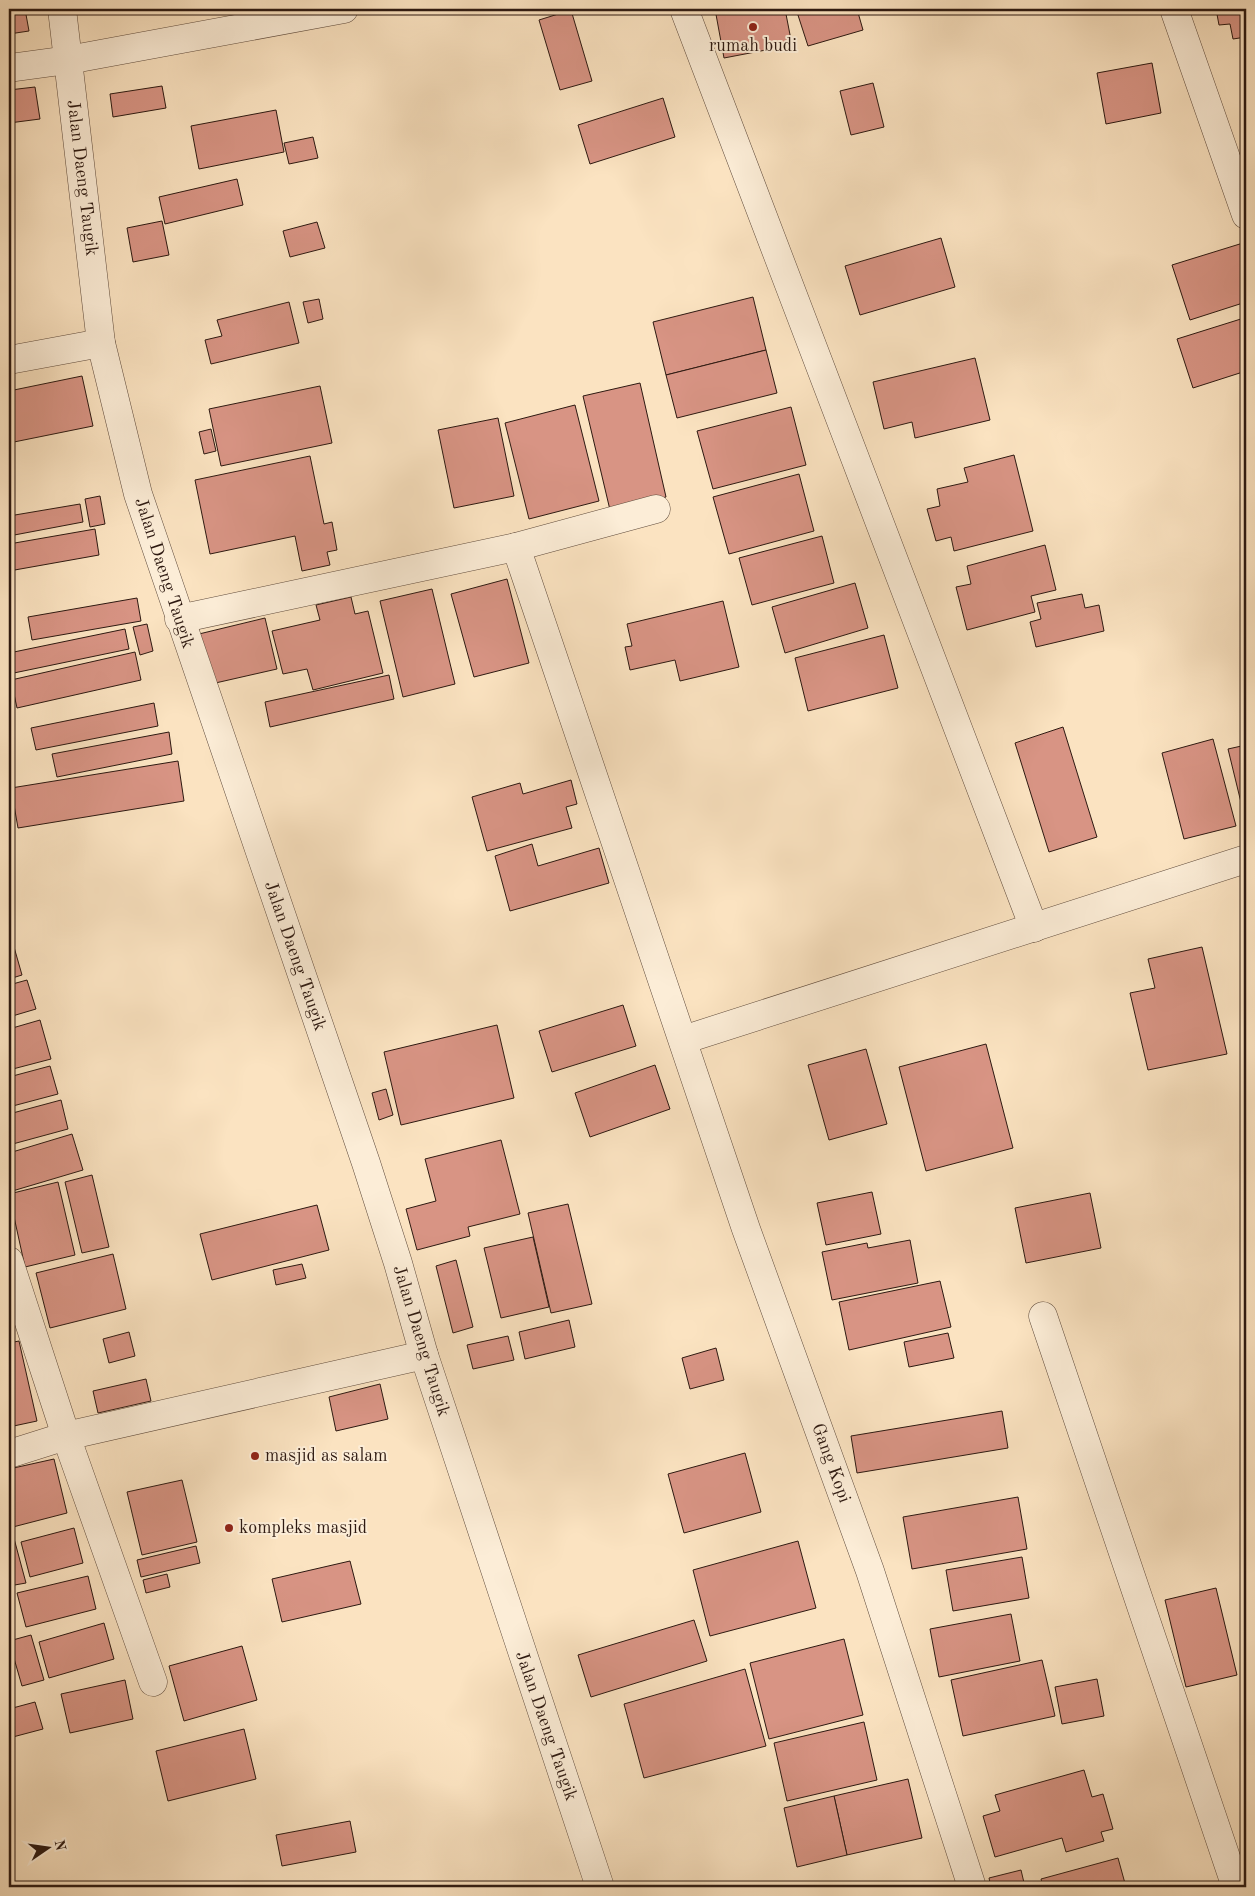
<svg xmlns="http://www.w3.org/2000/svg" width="1255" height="1896" font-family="'Old Standard TT',serif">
	<rect width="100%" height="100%" fill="#fbe3c1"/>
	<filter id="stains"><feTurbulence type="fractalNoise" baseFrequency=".004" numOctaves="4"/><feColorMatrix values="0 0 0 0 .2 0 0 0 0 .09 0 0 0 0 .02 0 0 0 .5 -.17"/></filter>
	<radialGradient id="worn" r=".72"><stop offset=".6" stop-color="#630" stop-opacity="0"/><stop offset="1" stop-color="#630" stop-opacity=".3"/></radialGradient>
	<g fill="#d89484" stroke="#2d1911">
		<polygon points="9,9 25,9 29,31 9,34"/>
		<polygon points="715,9 785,9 792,45 724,58"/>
		<polygon points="796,9 857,9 863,30 808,46"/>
		<polygon points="1216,9 1246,9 1246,37 1233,39 1230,24 1219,25"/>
		<polygon points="571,10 592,81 560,90 539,20"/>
		<polygon points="1152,63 1161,113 1106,124 1097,73"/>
		<polygon points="873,83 884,127 851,135 840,91"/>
		<polygon points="162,86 166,108 113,117 110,94"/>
		<polygon points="35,87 40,119 9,123 9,90"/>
		<polygon points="663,98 675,137 590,164 578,125"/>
		<polygon points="276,110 284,152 199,169 191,126"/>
		<polygon points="313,137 318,158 289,164 284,143"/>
		<polygon points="237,179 243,205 165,224 159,197"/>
		<polygon points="162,221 169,255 133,262 127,228"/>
		<polygon points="317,222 325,248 290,257 283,231"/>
		<polygon points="941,238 955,287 860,315 845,266"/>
		<polygon points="1243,243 1246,253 1246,302 1190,320 1172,265"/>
		<polygon points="753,297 766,350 666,375 653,322"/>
		<polygon points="319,299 323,319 308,323 303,302"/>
		<polygon points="289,302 299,343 211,364 205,340 222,336 217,320"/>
		<polygon points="1244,318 1246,326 1246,371 1193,388 1177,339"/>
		<polygon points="766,350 777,393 677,418 666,375"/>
		<polygon points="975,358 990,420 915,438 912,422 884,429 873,382"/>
		<polygon points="82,376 93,426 9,443 9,391"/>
		<polygon points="640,383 666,497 610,510 583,396"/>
		<polygon points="320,386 332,443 221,466 209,409"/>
		<polygon points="575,405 599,501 529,519 505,423"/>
		<polygon points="791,407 806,465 713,489 697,431"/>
		<polygon points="498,418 514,496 454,508 438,430"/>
		<polygon points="211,429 216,451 204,454 199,432"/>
		<polygon points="1014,455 1033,531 954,551 951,537 936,541 927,509 940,506 937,489 968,482 964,468"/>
		<polygon points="310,456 324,524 332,522 337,550 327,552 330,565 302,571 295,536 210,554 195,480"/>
		<polygon points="799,474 814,531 729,554 713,497"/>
		<polygon points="100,496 105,524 90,527 85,499"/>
		<polygon points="80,504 83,522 9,536 9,516"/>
		<polygon points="95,529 99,555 9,571 9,544"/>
		<polygon points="822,536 834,583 752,605 739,558"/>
		<polygon points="1045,545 1056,590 1031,596 1035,612 967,630 956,587 971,584 967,566"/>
		<polygon points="507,579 529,663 474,677 451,594"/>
		<polygon points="855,583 868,628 785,653 772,607"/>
		<polygon points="432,589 455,684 403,697 380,601"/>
		<polygon points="1082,594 1085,608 1099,605 1104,631 1036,647 1030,622 1041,619 1037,603"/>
		<polygon points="351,597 355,614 368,611 383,673 313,690 307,669 283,674 272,631 320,620 316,605"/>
		<polygon points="137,598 141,621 32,640 28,617"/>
		<polygon points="723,601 739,667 680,681 675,660 630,670 625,647 632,646 627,624"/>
		<polygon points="265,618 277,669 211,684 199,634"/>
		<polygon points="147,624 153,651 140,655 133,627"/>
		<polygon points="125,629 129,649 9,674 9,653"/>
		<polygon points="884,635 898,688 808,711 795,658"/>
		<polygon points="135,652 141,680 17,708 11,680"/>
		<polygon points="389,675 394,699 270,727 265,702"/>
		<polygon points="154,703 158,726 36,750 31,728"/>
		<polygon points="1063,727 1097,837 1049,852 1015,743"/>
		<polygon points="169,732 172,754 57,777 52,754"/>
		<polygon points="1213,739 1236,826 1184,839 1162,753"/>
		<polygon points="1246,745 1246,823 1228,749"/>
		<polygon points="178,761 184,801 18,828 11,788"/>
		<polygon points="571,780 577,804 566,807 572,828 487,851 472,797 520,783 523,794"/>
		<polygon points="532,844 538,866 599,848 609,883 510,911 495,856"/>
		<polygon points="12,940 22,975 9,979 9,941"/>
		<polygon points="1202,947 1227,1054 1148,1070 1130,993 1155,988 1148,959"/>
		<polygon points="27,980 36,1009 9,1017 9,985"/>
		<polygon points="623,1005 636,1046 552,1072 539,1031"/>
		<polygon points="40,1020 51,1059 9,1070 9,1029"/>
		<polygon points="497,1025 514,1098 401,1125 384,1052"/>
		<polygon points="986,1044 1013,1148 926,1171 899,1067"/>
		<polygon points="866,1049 887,1124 829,1140 808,1065"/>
		<polygon points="655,1065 670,1109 590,1137 575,1093"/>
		<polygon points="50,1066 58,1094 9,1107 9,1077"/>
		<polygon points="386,1089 393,1115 379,1120 372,1093"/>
		<polygon points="61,1100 68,1129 9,1145 9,1114"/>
		<polygon points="72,1134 83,1170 9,1192 9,1153"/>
		<polygon points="501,1140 520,1214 468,1227 470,1236 417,1250 406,1209 436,1201 425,1159"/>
		<polygon points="92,1175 109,1247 82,1253 65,1182"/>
		<polygon points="58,1182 75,1255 25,1267 9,1194"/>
		<polygon points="872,1192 881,1234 826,1245 817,1203"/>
		<polygon points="1090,1193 1101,1248 1026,1263 1015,1208"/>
		<polygon points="568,1204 592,1304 551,1313 528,1213"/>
		<polygon points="317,1205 329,1250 212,1280 200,1234"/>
		<polygon points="533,1237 549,1307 501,1318 484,1248"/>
		<polygon points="910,1240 918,1283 832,1300 822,1252 867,1243 868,1248"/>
		<polygon points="113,1254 126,1309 50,1328 36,1273"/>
		<polygon points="456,1260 473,1327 453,1333 436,1266"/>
		<polygon points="302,1264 306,1278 276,1285 273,1270"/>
		<polygon points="940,1281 951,1327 849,1350 839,1302"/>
		<polygon points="569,1320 575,1347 525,1359 519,1332"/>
		<polygon points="129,1332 135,1356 109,1363 103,1339"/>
		<polygon points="948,1333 954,1358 909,1367 904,1342"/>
		<polygon points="508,1336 514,1360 473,1369 467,1345"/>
		<polygon points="19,1341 37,1421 9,1427 9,1343"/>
		<polygon points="716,1348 724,1380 690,1389 682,1358"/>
		<polygon points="146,1379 151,1401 98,1413 93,1391"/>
		<polygon points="380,1384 388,1419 336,1431 329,1397"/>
		<polygon points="1002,1411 1008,1448 857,1473 851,1436"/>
		<polygon points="745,1453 761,1512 684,1533 668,1474"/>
		<polygon points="54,1459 67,1513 9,1528 9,1469"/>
		<polygon points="182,1480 197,1542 142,1555 127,1492"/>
		<polygon points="1018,1497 1027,1549 912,1569 903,1517"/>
		<polygon points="74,1528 83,1563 30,1577 21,1542"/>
		<polygon points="12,1531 26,1583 9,1586 9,1532"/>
		<polygon points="798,1541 816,1608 710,1636 693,1570"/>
		<polygon points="196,1546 200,1563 141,1577 137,1560"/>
		<polygon points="1022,1557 1029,1598 953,1611 946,1570"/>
		<polygon points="350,1561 361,1604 282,1622 272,1579"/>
		<polygon points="167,1574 170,1587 146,1593 143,1580"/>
		<polygon points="88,1576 96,1609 26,1627 17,1593"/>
		<polygon points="1216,1588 1237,1675 1186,1687 1165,1600"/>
		<polygon points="1011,1614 1020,1661 939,1677 930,1629"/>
		<polygon points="694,1620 707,1661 591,1697 578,1655"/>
		<polygon points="104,1623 114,1659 49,1678 39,1642"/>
		<polygon points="31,1635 44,1680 22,1686 9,1641"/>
		<polygon points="844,1639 863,1715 769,1739 750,1663"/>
		<polygon points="242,1646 257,1700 184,1721 169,1666"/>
		<polygon points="1042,1660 1055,1716 963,1736 951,1680"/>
		<polygon points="9,1663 14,1690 9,1691"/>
		<polygon points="745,1669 766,1746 644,1778 624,1704"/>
		<polygon points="1097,1679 1104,1716 1062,1724 1055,1687"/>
		<polygon points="125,1680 133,1719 70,1733 61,1694"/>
		<polygon points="35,1702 43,1729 9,1738 9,1709"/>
		<polygon points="864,1722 877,1780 787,1801 774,1743"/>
		<polygon points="244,1729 256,1779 168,1801 156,1751"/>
		<polygon points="1084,1770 1092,1797 1103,1794 1113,1829 1101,1832 1104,1841 1066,1852 1062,1838 995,1857 983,1816 1000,1811 995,1795"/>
		<polygon points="908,1779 922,1838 847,1855 834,1796"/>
		<polygon points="834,1796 847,1855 797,1867 784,1808"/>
		<polygon points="350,1821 356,1852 282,1866 276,1835"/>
		<polygon points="1118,1858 1126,1887 1043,1887 1041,1879"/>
		<polygon points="1021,1870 1025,1887 991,1887 989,1878"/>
	</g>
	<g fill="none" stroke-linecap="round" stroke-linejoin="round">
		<defs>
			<g id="street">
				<polyline points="62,9 101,343 138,494 366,1163 398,1263 424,1355 600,1887"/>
				<polyline points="684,9 1034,928"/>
				<polyline points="1174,9 1246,215"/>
				<polyline points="9,68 68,60 344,9"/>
				<polyline points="9,360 101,343"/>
				<polyline points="516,547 746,1229 870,1571 972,1887"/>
				<polyline points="179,619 516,547 656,509"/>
				<polyline points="683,1040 1246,859"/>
				<polyline points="9,1261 66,1436 153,1682"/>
				<polyline points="1043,1316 1236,1887"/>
				<polyline points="9,1454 66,1436 424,1355"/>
			</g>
		</defs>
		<use href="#street" stroke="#604c3d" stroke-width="29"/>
		<use href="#street" stroke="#fcedd7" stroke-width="28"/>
	</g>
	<g fill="#8f2418" stroke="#fcedd7" stroke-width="2">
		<circle cx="753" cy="27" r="5"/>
		<circle cx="255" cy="1456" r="5"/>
		<circle cx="229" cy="1528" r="5"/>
	</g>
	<g text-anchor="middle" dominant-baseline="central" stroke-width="4" stroke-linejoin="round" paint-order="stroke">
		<g font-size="18" fill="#2d1911" stroke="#fcedd7" text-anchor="start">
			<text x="753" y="46" text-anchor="middle">rumah budi</text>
			<text x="265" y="1456">masjid as salam</text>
			<text x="239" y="1528">kompleks masjid</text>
		</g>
		<g font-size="18" fill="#2d1911" stroke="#fcedd7">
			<text transform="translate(82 178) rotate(83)">Jalan Daeng Taugik</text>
			<text transform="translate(164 573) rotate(72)">Jalan Daeng Taugik</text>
			<text transform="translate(295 956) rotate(71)">Jalan Daeng Taugik</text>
			<text transform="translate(421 1341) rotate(73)">Jalan Daeng Taugik</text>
			<text transform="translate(831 1463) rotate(70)">Gang Kopi</text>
			<text transform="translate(546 1726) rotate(71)">Jalan Daeng Taugik</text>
		</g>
	</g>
	<rect width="1255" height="1896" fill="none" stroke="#fbe3c1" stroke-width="30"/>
	<rect x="10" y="10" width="1235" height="1876" fill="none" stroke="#2d1911" stroke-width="2.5"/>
	<rect x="15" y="15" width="1225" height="1866" fill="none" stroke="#2d1911"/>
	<g transform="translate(48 1848) rotate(77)" stroke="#fcedd7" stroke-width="4" paint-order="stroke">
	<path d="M0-4L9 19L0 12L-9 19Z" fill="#2d1911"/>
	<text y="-8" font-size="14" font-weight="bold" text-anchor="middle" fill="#2d1911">N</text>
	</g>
	<rect width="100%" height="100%" filter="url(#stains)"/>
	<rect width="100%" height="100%" fill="url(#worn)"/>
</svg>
